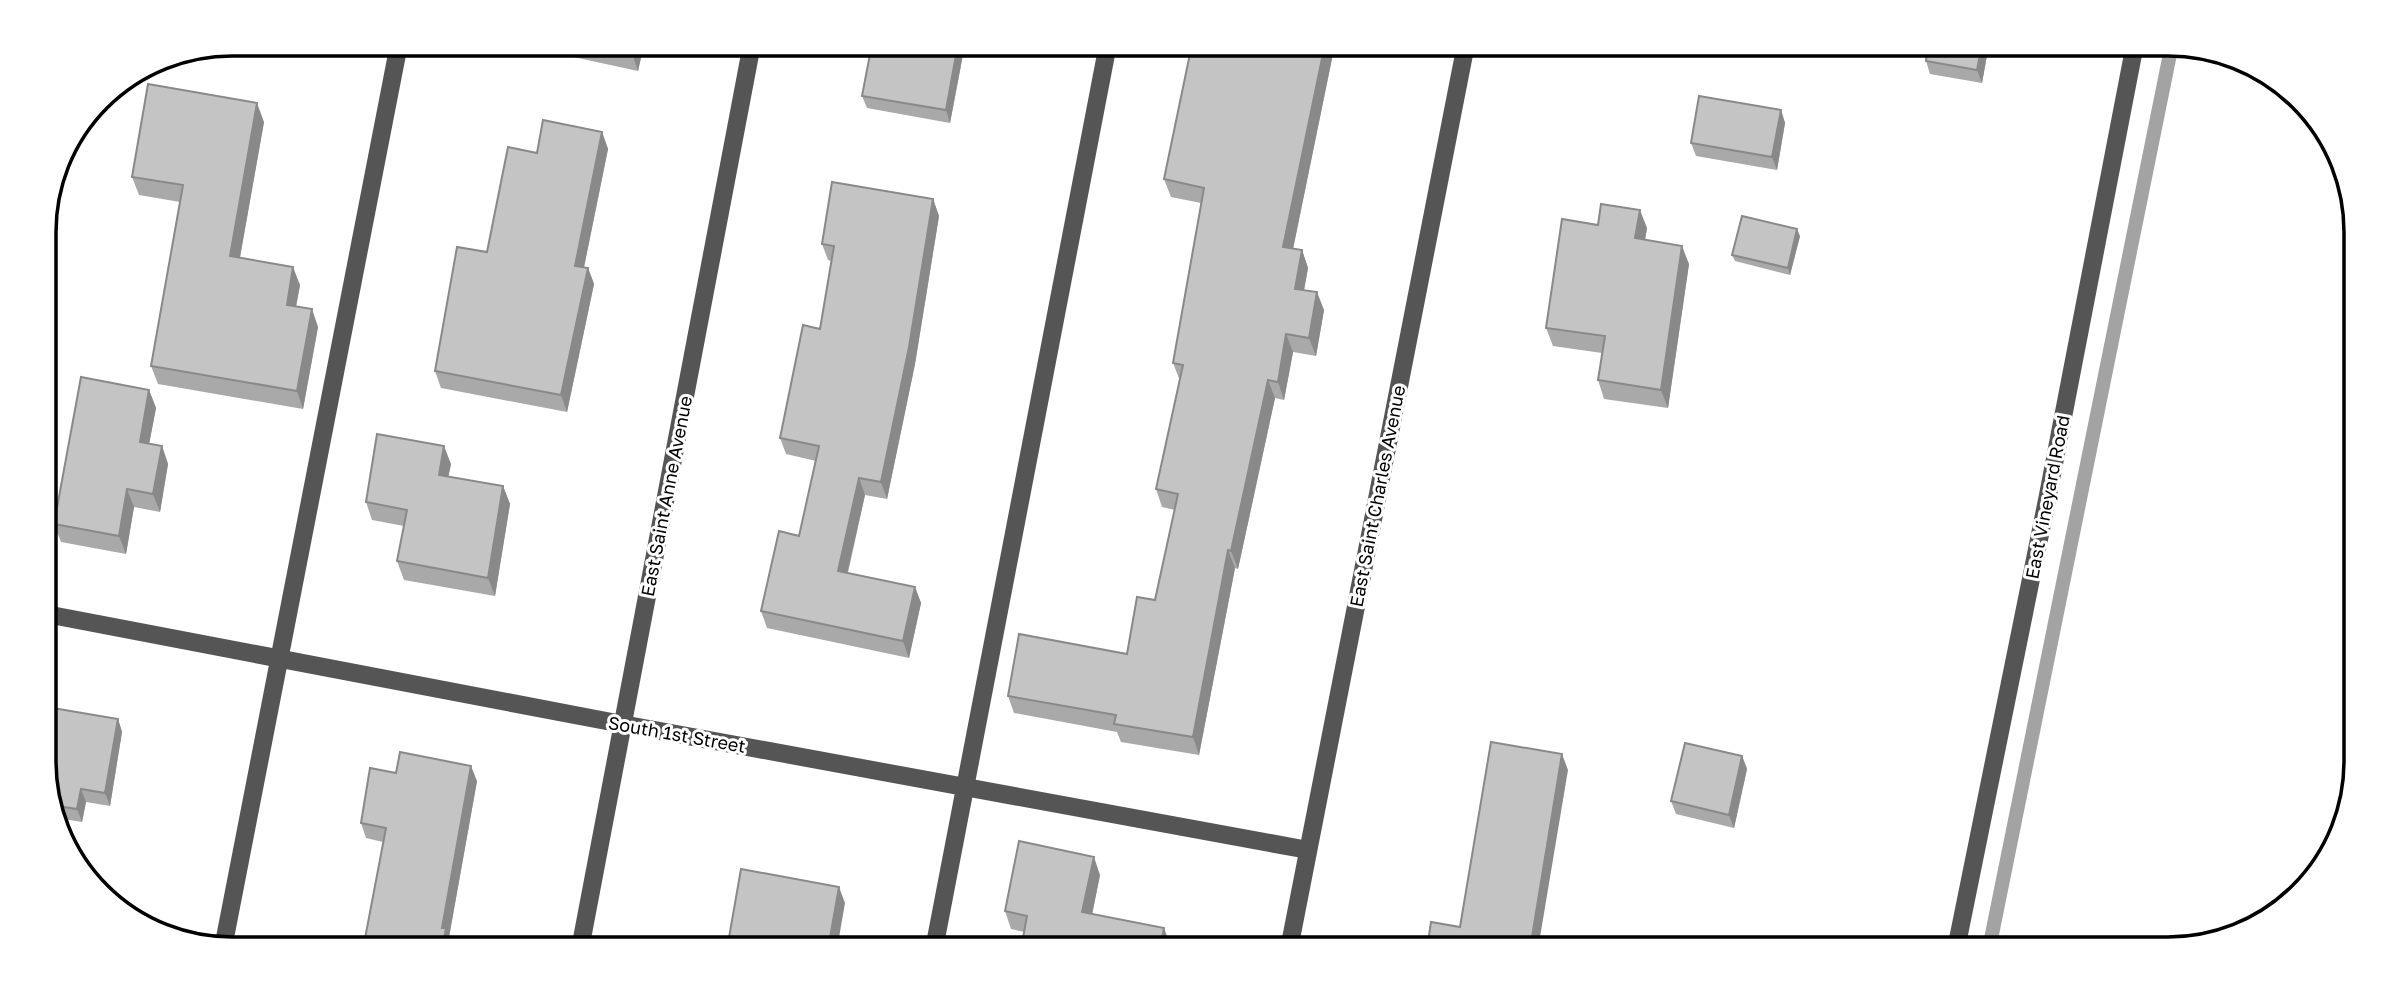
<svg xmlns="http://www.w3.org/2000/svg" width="2400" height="993" font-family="'Golos Text',sans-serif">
	<rect width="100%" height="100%" fill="#fff"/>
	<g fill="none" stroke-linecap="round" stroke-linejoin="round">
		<polyline stroke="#a3a3a3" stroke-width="14" points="1989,949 2172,44"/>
		<g stroke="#555" stroke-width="18">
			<polyline points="46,614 622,724 1308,850"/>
			<polyline points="223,948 399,44"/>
			<polyline points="580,949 752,44"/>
			<polyline points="934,949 1108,44"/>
			<polyline points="1289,949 1466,44"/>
			<polyline points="1956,949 2048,495 2135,44"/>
		</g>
	</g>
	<g fill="#a9a9a9">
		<polygon points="538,44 644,44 638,71 541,50"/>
		<polygon points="965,44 950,123 867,108 862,96"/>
		<polygon points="1192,44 1335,44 1293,248 1302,250 1308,268 1304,290 1324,310 1316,356 1293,352 1284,400 1275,398 1238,569 1235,568 1199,755 1121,742 1117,732 1014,713 1008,696 1127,654 1155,600 1175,510 1162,507 1156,489 1180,381 1173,363 1201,203 1171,197 1164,179"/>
		<polygon points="1989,44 1982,83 1930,74 1926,61"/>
		<polygon points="2184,46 2229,54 2244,64 2186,52"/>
		<polygon points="1781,110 1785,123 1777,170 1696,156 1691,143"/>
		<polygon points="264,122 240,257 300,285 296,306 318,327 303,409 158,384 151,366 180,202 139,195 132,177"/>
		<polygon points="602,132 608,149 584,267 588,268 594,284 567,412 441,388 435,371 537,153"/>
		<polygon points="933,199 939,216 915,364 887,499 865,495 848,573 915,587 921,603 909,658 767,628 761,611 799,536 816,461 786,454 780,438 820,329 831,261 828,260 822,244"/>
		<polygon points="1598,225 1647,228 1645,240 1689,264 1668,408 1604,399 1598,380 1602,353 1553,346 1546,328"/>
		<polygon points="1800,236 1790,275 1735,261 1732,255"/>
		<polygon points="149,390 156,408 149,444 162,446 168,464 160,512 134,507 126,554 61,542 54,524"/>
		<polygon points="451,464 448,477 503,486 510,504 495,596 404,580 397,561 404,526 372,520 366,502"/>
		<polygon points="118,719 122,732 110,806 86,802 82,822 57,818 47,797"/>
		<polygon points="1742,756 1747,769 1734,828 1676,814 1671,801"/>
		<polygon points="396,773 477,781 449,937 451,944 450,949 363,949 383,842 366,838 361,823"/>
		<polygon points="1100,875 1092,914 1171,947 1024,932 1011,929 1005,911"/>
	</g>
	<g fill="#898989">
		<polygon points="634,44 644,44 638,71 632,53"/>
		<polygon points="958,44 965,44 950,123 946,110"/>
		<polygon points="1325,44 1335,44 1290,264 1283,247"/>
		<polygon points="1982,44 1989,44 1982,83 1977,70"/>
		<polygon points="257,103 264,122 237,274 230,256"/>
		<polygon points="1781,110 1785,123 1777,170 1772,157"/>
		<polygon points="602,132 608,149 581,282 575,266"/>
		<polygon points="933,199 939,216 915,364 887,499 881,482"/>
		<polygon points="1640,210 1647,228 1642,257 1635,238"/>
		<polygon points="1797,229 1800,236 1790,275 1788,268"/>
		<polygon points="1682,246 1689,264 1668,408 1661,390"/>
		<polygon points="1302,250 1308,268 1301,307 1295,289"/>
		<polygon points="293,267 300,285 293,323 287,305"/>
		<polygon points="588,268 594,284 567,412 561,395"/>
		<polygon points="1317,292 1324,310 1316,356 1309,338"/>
		<polygon points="312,309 318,327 303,409 297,391"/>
		<polygon points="1286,334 1293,352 1284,400 1278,382"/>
		<polygon points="1268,380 1275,398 1238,569 1231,551"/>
		<polygon points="149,390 156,408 146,460 140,442"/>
		<polygon points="162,446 168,464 160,512 153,494"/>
		<polygon points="444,446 451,464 445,493 439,475"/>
		<polygon points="859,478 865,495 844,587 838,571"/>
		<polygon points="503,486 510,504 495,596 488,578"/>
		<polygon points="127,489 134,507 126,554 119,536"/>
		<polygon points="1228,550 1235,568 1199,755 1193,737"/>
		<polygon points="915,587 921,603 909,658 903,641"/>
		<polygon points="118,719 122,732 110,806 105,793"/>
		<polygon points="1562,754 1568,770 1538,949 1530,949"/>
		<polygon points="1742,756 1747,769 1734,828 1729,815"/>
		<polygon points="471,766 477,781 449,937 451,944 450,949 442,949 442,928"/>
		<polygon points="81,789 86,802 82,822 77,809"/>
		<polygon points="1094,857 1100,875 1089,930 1082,912"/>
		<polygon points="839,887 845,903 837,949 828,949"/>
		<polygon points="1164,928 1171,947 1170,949 1160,949"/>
	</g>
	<g fill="#c4c4c4" stroke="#898989" stroke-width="2">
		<polygon points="589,44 634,44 632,53"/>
		<polygon points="872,44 958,44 946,110 862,96"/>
		<polygon points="1192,44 1325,44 1283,247 1302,250 1295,289 1317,292 1309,338 1286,334 1278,382 1268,380 1231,551 1228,550 1193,737 1114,724 1116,715 1008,696 1019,634 1127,654 1137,597 1155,600 1178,494 1156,489 1183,365 1173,363 1204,188 1164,179"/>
		<polygon points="1928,44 1982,44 1977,70 1926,61"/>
		<polygon points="148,84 257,103 230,256 293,267 287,305 312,309 297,391 151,366 183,185 132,177"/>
		<polygon points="1699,96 1781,110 1772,157 1691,143"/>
		<polygon points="543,120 602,132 575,266 588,268 561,395 435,371 457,247 487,252 508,147 537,153"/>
		<polygon points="832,182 933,199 909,347 881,482 859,478 838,571 915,587 903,641 761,611 779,531 799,536 819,446 780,438 803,325 820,329 834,246 822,244"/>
		<polygon points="1601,204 1640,210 1635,238 1682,246 1661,390 1598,380 1605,336 1546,328 1562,219 1598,225"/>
		<polygon points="1742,216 1797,229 1788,268 1732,255"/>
		<polygon points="81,377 149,390 140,442 162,446 153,494 127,489 119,536 54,524"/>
		<polygon points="377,434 444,446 439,475 503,486 488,578 397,561 407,510 366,502"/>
		<polygon points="47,707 118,719 105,793 81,789 77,809 51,805 47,797"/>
		<polygon points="1491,742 1562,754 1530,949 1427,949 1431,922 1460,927"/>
		<polygon points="1685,743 1742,756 1729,815 1671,801"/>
		<polygon points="400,752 471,766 442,928 446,928 442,949 363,949 386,828 361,823 370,768 396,773"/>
		<polygon points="1019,841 1094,857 1082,912 1164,928 1160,949 1021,949 1027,916 1005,911"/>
		<polygon points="741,869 839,887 828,949 727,949"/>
	</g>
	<g text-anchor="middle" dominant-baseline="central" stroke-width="6" stroke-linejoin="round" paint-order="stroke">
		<g font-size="18" fill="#000" stroke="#fff">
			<text transform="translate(666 496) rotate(-79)">East Saint Anne Avenue</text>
			<text transform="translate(1377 496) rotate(-79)">East Saint Charles Avenue</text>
			<text transform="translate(2047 497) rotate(-79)">East Vineyard Road</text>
			<text transform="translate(677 734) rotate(10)">South 1st Street</text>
		</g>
	</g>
	<path d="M0 0H2400V993H0ZM232 56H2168A176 176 0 0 1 2344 232V761A176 176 0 0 1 2168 937H232A176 176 0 0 1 56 761V232A176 176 0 0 1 232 56Z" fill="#fff" fill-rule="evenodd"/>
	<path fill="none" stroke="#000" stroke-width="3.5" d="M232 56H2168A176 176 0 0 1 2344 232V761A176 176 0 0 1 2168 937H232A176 176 0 0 1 56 761V232A176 176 0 0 1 232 56Z"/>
</svg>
